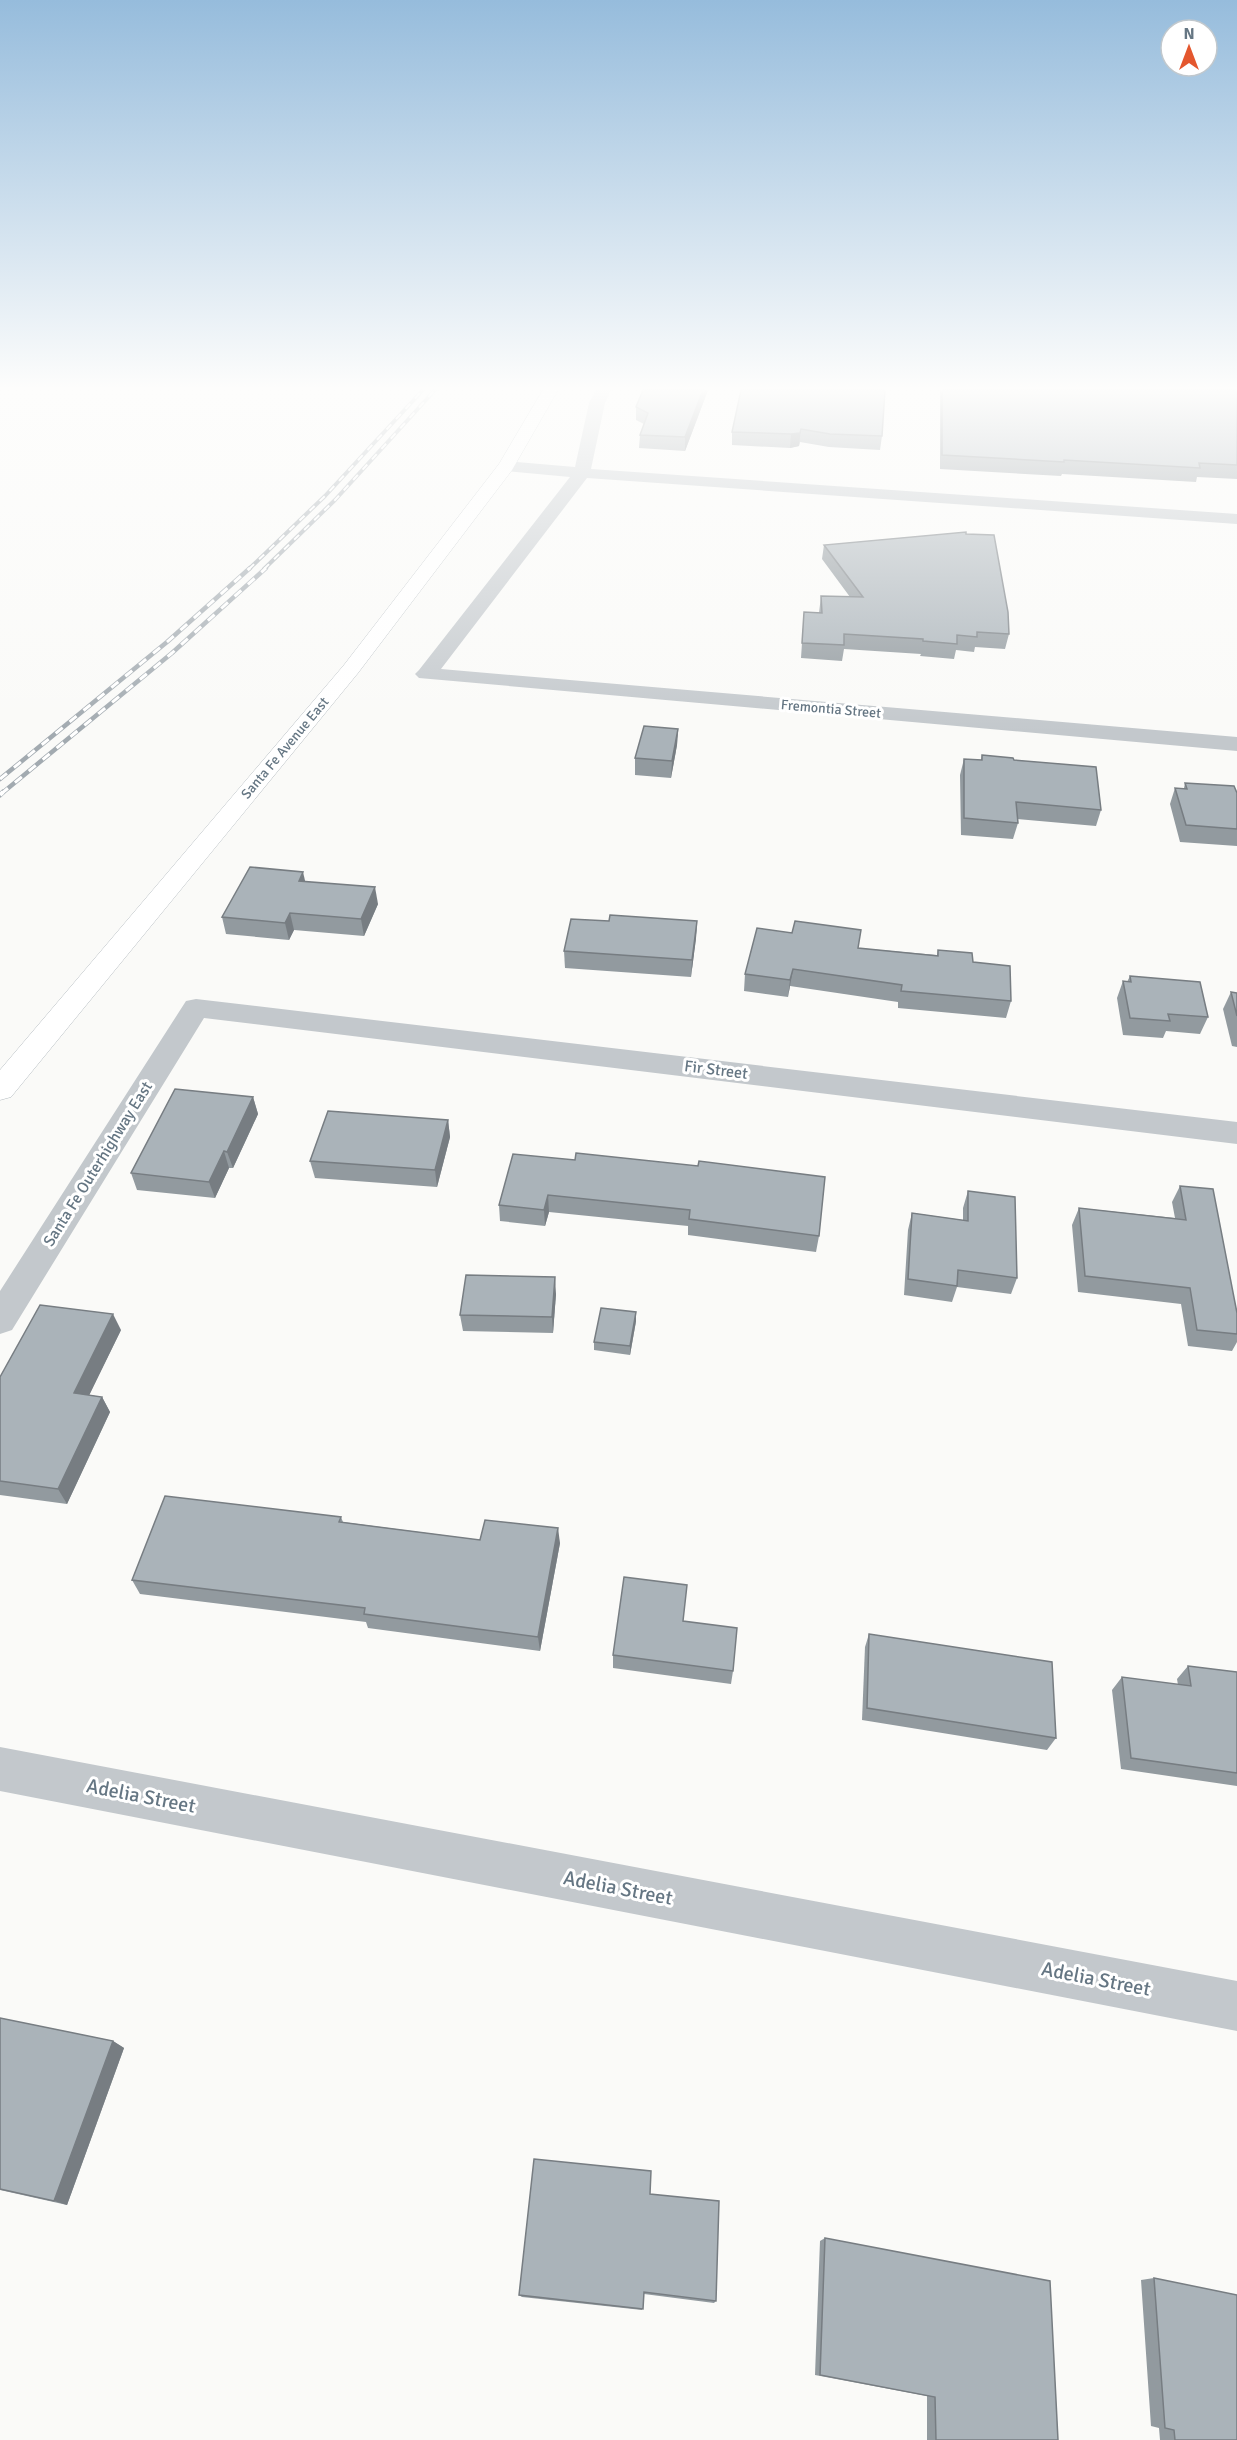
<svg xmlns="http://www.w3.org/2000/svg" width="1237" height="2440" font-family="Signika,sans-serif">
	<rect width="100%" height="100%" fill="#fafaf8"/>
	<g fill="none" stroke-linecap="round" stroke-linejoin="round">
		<defs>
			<polygon id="secondary" points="543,390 558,390 512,470 358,673 11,1097 0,1100 0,1070 344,665 499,464"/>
		</defs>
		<use href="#secondary" stroke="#b3babf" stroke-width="1"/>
		<g fill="#c3c8cc" fill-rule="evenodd">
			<polygon points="596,390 611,390 605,403 591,469 1237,514 1237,524 587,478 441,669 1237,737 1237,751 419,678 415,674 419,670 570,477 506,471 498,466 506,461 575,467 589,403"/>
			<polygon points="196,999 1237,1122 1237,1144 204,1018 12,1330 0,1334 0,1291 186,1001"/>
			<polygon points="0,1747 1237,1981 1237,2031 0,1791"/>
		</g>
		<use href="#secondary" fill="#fff" fill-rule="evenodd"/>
		<defs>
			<g id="rail-far2">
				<polyline points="249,569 325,496 423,390"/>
				<polyline points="264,569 335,500 435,390"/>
			</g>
			<g id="rail-far1">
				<polyline points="0,779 167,642 250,568"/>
				<polyline points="1,794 172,653 266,568"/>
			</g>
			<polyline id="rail" points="0,795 3,792"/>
		</defs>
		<use href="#rail-far2" stroke="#a2aab0" stroke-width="4"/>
		<use href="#rail-far1" stroke="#a2aab0" stroke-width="4.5"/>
		<use href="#rail" stroke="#a2aab0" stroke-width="5"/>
		<use href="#rail-far2" stroke="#fff" stroke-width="2" stroke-dasharray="7" stroke-linecap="butt"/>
		<use href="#rail-far1" stroke="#fff" stroke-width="3" stroke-dasharray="9" stroke-linecap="butt"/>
		<use href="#rail" stroke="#fff" stroke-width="4" stroke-dasharray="11" stroke-linecap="butt"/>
	</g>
	<g fill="#929a9f">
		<polygon points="643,390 708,390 685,451 639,448 640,435 644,424 636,420 636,407"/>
		<polygon points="741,390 882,436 880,450 829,447 800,442 799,446 790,448 732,445 732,432"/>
		<polygon points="940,390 1237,390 1237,479 1197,477 1196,482 1062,474 1061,476 940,469"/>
		<polygon points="824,545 1009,634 1005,649 975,647 974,652 956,650 954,659 920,656 921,654 844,649 842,661 801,658 804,612 819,613 821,596 850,597 822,559"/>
		<polygon points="678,729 677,745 671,778 635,775 635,758"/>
		<polygon points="982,755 1014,760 1101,810 1096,826 1017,819 1018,823 1013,839 961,835 960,775 964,759 981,760"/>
		<polygon points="1185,783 1237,793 1237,846 1180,842 1170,804 1175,788 1184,788"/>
		<polygon points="305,881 378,904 364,936 294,930 289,940 226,934 222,917"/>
		<polygon points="609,921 697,921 696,938 691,977 565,968 564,951"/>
		<polygon points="858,948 937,955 938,950 973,962 1011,1001 1006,1018 898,1008 898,1002 790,986 788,997 744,991 745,974"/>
		<polygon points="1130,976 1208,1017 1200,1034 1166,1031 1163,1038 1123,1035 1117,998 1123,981 1127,982"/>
		<polygon points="1231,992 1237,993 1237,1047 1232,1046 1223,1009"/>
		<polygon points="253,1097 258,1114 233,1168 229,1168 215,1198 137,1190 131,1173"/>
		<polygon points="448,1120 450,1137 437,1187 315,1178 310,1161"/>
		<polygon points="513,1154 819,1236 816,1252 688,1235 688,1226 549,1212 545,1226 500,1221 499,1205"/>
		<polygon points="1180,1186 1237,1313 1237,1342 1232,1351 1188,1346 1181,1304 1078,1292 1072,1225 1079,1208 1175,1218 1172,1202"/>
		<polygon points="968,1191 1017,1278 1011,1294 957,1287 952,1302 904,1295 908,1230 912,1213 963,1220 963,1208"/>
		<polygon points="556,1294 553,1333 463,1331 460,1315"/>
		<polygon points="636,1312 636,1321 630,1355 594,1350 594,1342"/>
		<polygon points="121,1330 89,1395 102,1397 110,1412 67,1504 0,1495 0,1377"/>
		<polygon points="341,1517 343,1522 480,1540 560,1543 540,1651 368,1628 366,1622 140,1594 132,1580"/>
		<polygon points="684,1621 733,1671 731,1684 613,1668 613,1655"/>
		<polygon points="869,1634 1056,1738 1047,1750 862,1720 865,1647"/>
		<polygon points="1188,1666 1237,1672 1237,1786 1121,1769 1112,1690 1122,1677 1178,1685 1177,1679"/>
		<polygon points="0,2018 113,2041 124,2048 67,2205 0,2190"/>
		<polygon points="650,2194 716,2301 714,2303 644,2294 642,2310 522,2297 519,2295"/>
		<polygon points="825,2238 1058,2440 927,2440 927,2396 815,2375 820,2241"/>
		<polygon points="1154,2278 1237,2440 1160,2440 1159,2428 1151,2426 1141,2280"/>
	</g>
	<g fill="#777d82">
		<polygon points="703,390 708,390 685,451 685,437"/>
		<polygon points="801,429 799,446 790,448 791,434"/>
		<polygon points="678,729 677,745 671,778 672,761"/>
		<polygon points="303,872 307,889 299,881"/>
		<polygon points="375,887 378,904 364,936 361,919"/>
		<polygon points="290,913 294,930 289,940 285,923"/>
		<polygon points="697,921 696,938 691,977 692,960"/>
		<polygon points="793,969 790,986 788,997 790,980"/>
		<polygon points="253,1097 258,1114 233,1168 227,1152"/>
		<polygon points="448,1120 450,1137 437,1187 435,1170"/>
		<polygon points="224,1151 229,1168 215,1198 209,1182"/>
		<polygon points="548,1195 549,1212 545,1226 544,1210"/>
		<polygon points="555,1277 556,1294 553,1333 552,1317"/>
		<polygon points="636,1312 636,1321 630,1355 630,1346"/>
		<polygon points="113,1314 121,1330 83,1408 74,1393"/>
		<polygon points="102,1397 110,1412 67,1504 58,1489"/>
		<polygon points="558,1528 560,1543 540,1651 538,1637"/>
		<polygon points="113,2041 124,2048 67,2205 54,2201"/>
	</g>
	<g fill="#aab3b9" stroke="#777d82" stroke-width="1.5">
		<polygon points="643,390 703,390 685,437 640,435 648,413 636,407"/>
		<polygon points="741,390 885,390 882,436 830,434 801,429 800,433 791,434 732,432"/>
		<polygon points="942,390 1237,390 1237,465 1199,463 1200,468 1064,460 1064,462 942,455"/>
		<polygon points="966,532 966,534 994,535 1008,612 1009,634 977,632 977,637 957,635 957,644 923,641 923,639 844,634 844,645 802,643 804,612 822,613 821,596 863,597 824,545"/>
		<polygon points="644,726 678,729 672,761 635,758"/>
		<polygon points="982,755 1013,758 1014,760 1096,767 1101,810 1016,802 1018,823 964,818 964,759 982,760"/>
		<polygon points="1185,783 1234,786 1237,793 1237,829 1186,825 1175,788 1187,789"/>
		<polygon points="250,867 303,872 299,881 375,887 361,919 290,913 285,923 222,917"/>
		<polygon points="610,915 697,921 692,960 564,951 571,919 609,921"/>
		<polygon points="795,921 861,930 858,948 938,956 938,950 972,953 973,962 1010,966 1011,1001 901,991 902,985 793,969 790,980 745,974 757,928 792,933"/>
		<polygon points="1130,976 1200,982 1208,1017 1168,1014 1170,1021 1130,1018 1123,981 1131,982"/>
		<polygon points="1231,992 1237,993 1237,1016"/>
		<polygon points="175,1089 253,1097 227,1152 224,1151 209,1182 131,1173"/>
		<polygon points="328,1111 448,1120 435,1170 310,1161"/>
		<polygon points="576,1153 698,1166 699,1161 825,1177 819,1236 689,1219 690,1210 548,1195 544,1210 499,1205 513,1154 575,1160"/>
		<polygon points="1180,1186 1213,1189 1237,1313 1237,1334 1197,1330 1190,1288 1085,1276 1079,1208 1186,1220"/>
		<polygon points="968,1191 1015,1197 1017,1278 958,1270 957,1286 908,1279 912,1213 968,1221"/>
		<polygon points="466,1275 555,1277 552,1317 460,1315"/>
		<polygon points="40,1305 113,1314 74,1393 102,1397 58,1489 0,1481 0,1377"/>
		<polygon points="601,1308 636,1312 630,1346 594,1342"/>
		<polygon points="165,1496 341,1517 339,1522 480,1540 485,1520 558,1528 538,1637 364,1614 365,1608 132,1580"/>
		<polygon points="624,1577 687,1585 683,1621 737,1628 733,1671 613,1655"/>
		<polygon points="869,1634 1052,1662 1056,1738 867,1708"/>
		<polygon points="1188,1666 1237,1672 1237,1773 1131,1758 1122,1677 1191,1686"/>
		<polygon points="0,2018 113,2041 54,2201 0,2189"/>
		<polygon points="534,2159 651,2171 650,2194 719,2201 716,2301 644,2292 643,2309 519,2295"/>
		<polygon points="825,2238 1050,2281 1058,2440 936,2440 935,2397 820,2375"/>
		<polygon points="1154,2278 1237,2295 1237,2440 1175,2440 1174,2430 1165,2428"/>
	</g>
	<linearGradient id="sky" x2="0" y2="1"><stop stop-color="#96bcdc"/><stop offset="0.53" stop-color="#fdfdfc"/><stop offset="1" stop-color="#fdfdfc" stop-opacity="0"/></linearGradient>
	<rect width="1237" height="732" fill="url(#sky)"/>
	<g text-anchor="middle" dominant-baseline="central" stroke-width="6" stroke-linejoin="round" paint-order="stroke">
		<g font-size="14" fill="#657683" stroke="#fff">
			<text transform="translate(831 709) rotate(5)">Fremontia Street</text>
			<text transform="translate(285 748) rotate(-50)">Santa Fe Avenue East</text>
		</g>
		<g font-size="16" fill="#657683" stroke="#fff">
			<text transform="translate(716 1070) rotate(7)">Fir Street</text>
			<text transform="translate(98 1164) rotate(-58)">Santa Fe Outerhighway East</text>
		</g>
		<g font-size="20" fill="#657683" stroke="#fff">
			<text transform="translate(141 1796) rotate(11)">Adelia Street</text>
			<text transform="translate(618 1888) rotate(11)">Adelia Street</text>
			<text transform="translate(1096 1979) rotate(11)">Adelia Street</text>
		</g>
	</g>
	<g transform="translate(1189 48)"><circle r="28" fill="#ffffff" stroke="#c1c8cd" stroke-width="1.5"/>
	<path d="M0-4.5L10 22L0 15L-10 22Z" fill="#e4572e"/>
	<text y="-9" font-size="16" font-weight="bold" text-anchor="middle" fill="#657683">N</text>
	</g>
</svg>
